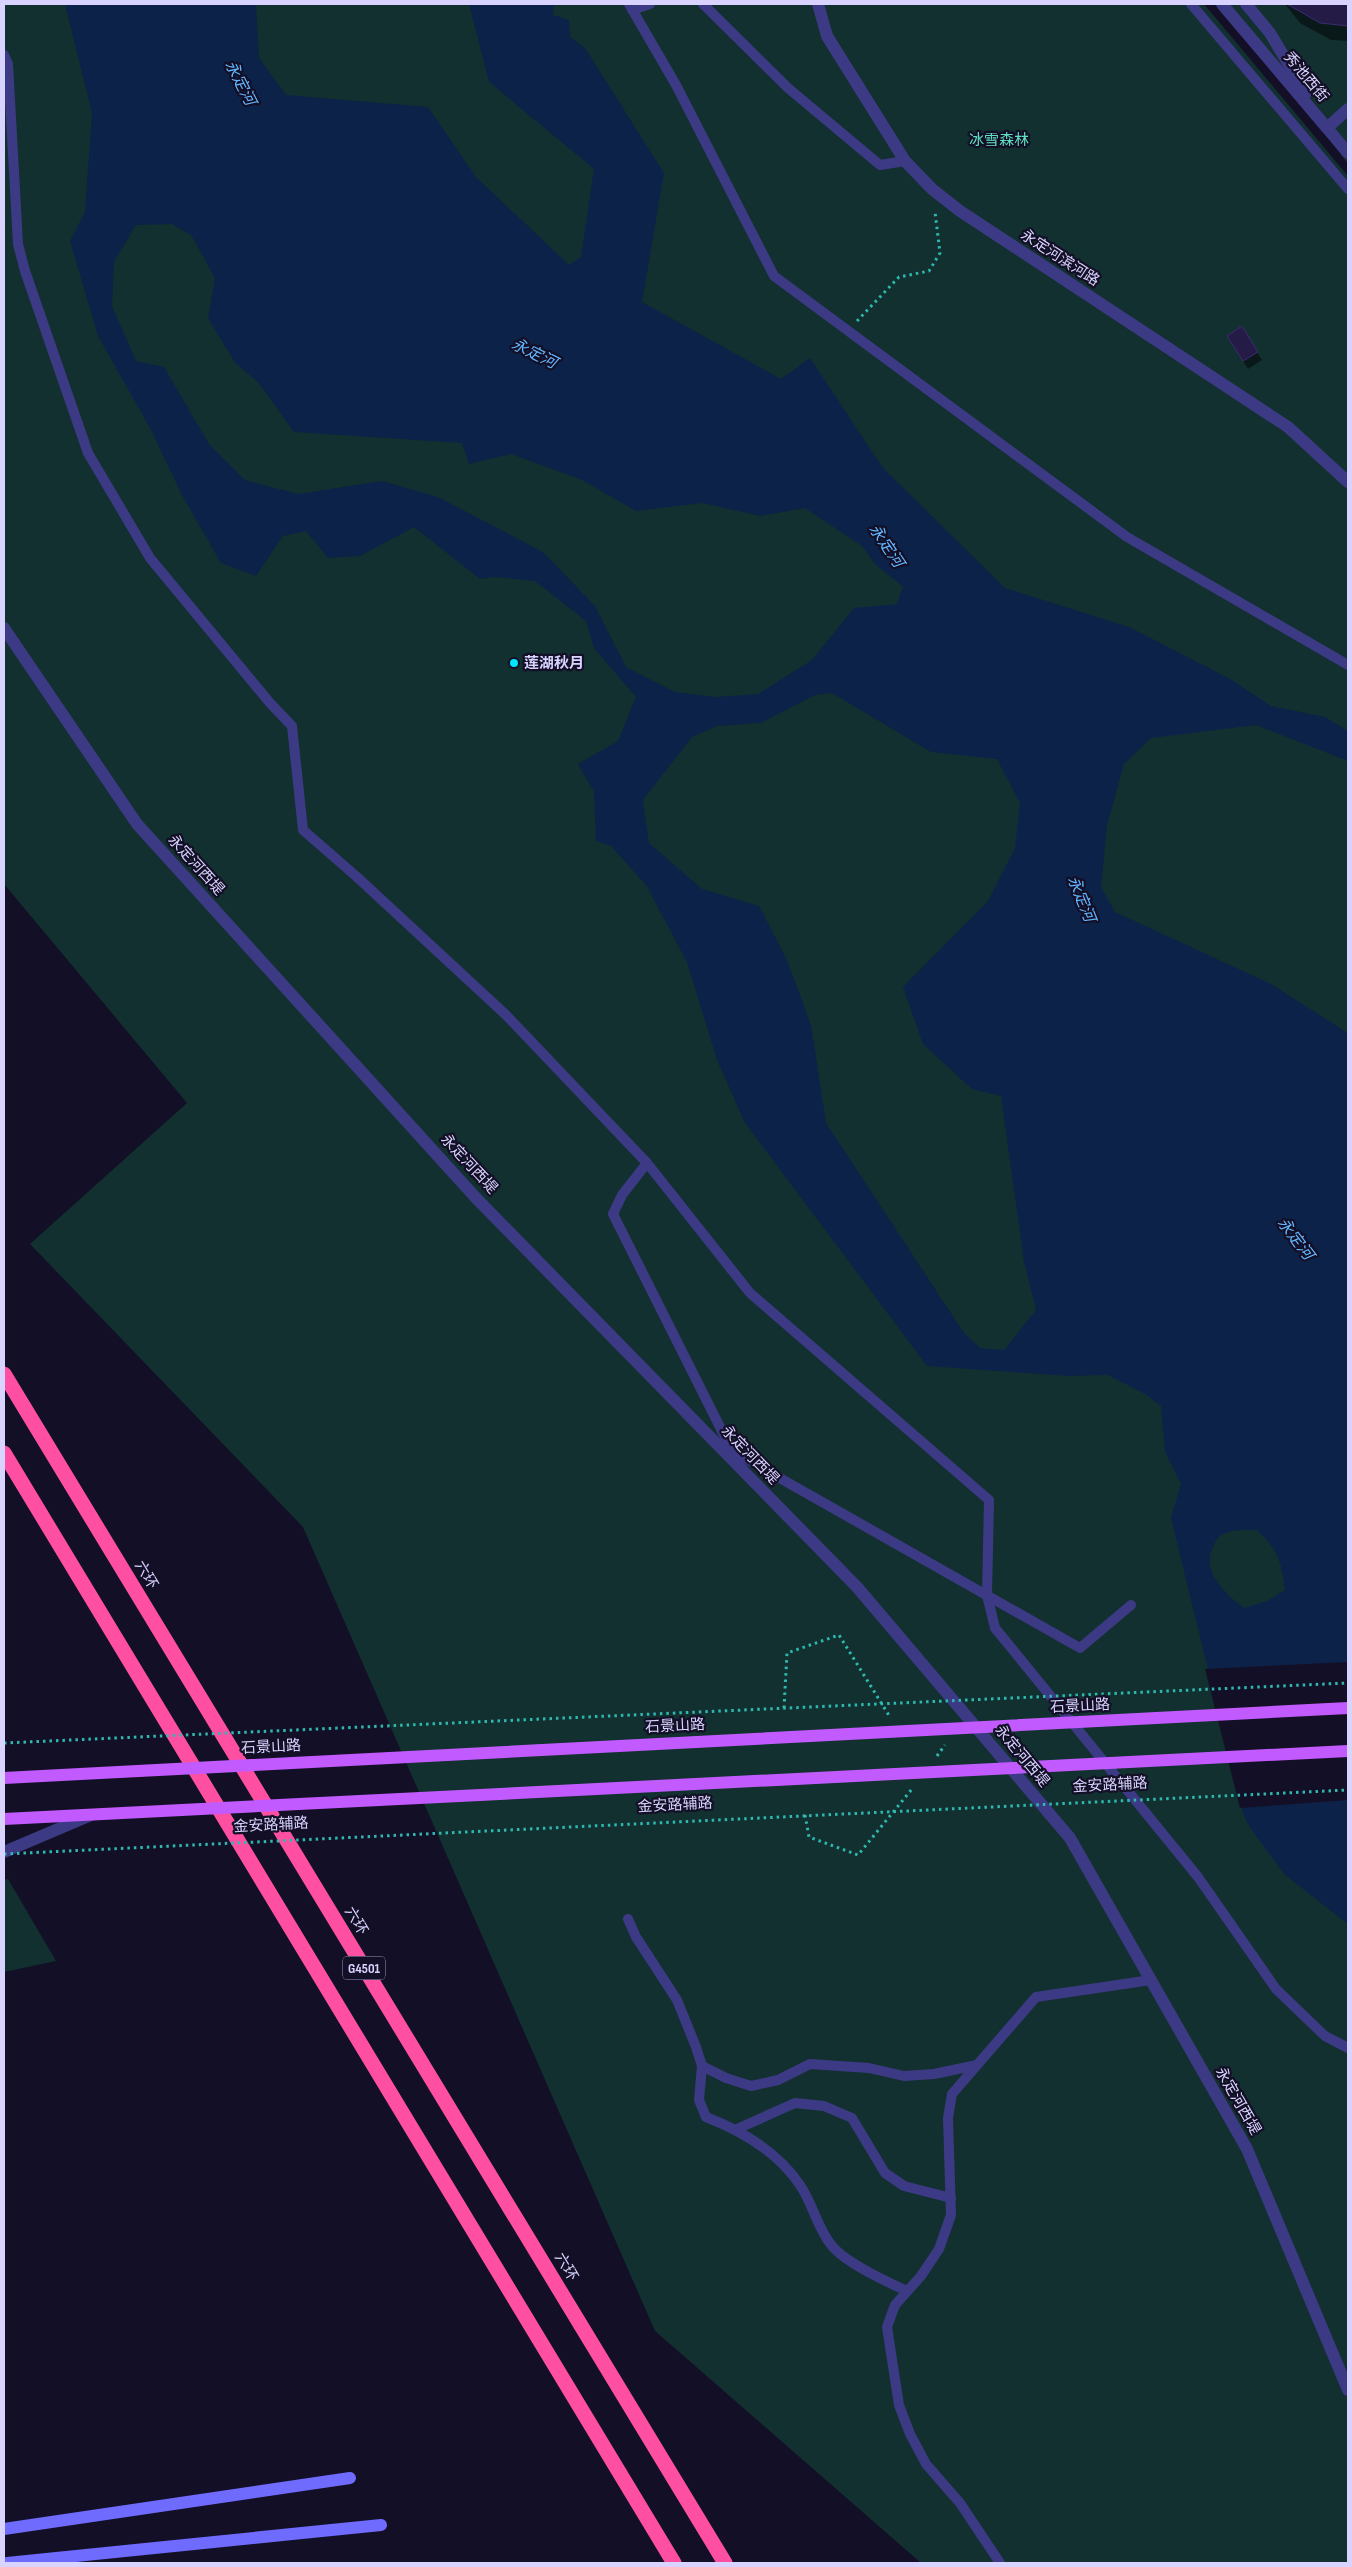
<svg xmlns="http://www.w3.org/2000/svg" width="1352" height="2567" font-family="'Sofia Sans Condensed','Noto Sans SC',sans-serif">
	<rect width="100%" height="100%" fill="#130f26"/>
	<g fill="#12302f">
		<polygon points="4,4 1204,4 1348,176 1348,2563 921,2563 655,2331 303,1527 30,1244 187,1103 4,884"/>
		<polygon points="1227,4 1348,4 1348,164"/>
		<polygon points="8,1879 56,1961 4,1972 4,1880"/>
	</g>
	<path fill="#0c2248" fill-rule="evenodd" d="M65,4h191l3,54 27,37 142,12 48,70 93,88 12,-8 13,-88 -105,-87 -20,-78h85l-1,11 16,5 1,17 15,11 79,125 -22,129 139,77 29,-21 73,110 122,120 124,39 103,53 39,26 54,11 23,14v30l-92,-36 -105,13 -27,26 -17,61 -6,62 14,25 156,72 77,49v891l-64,-50 -33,-45 -7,-13 -73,-298 10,-34 -16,-32 -4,-46 -16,-12 -37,-19 -40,1 -141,-10 -182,-243 -28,-63 -30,-98 -41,-77 -35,-39 -15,-5 -2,-49 -16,-28 40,-23 18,-44 -42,-49 -8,-27 -51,-40 -40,-4 -15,2 -66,-52 -54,29 -32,2 -22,-27 -23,5 -27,40 -35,-13 -39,-68 -32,-67 -52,-92 -28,-95 15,-29 7,-99zM172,224l19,11 24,43 -7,40 27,45 23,19 36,50 168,11 7,21 42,-10 71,26 54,31 66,-8 59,13 44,-8 57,38 13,18 28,23 -6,17 -43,4 -42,52 -54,34 -43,3 -40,-5 -49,-25 -31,-61 -52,-54 -105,-55 -56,-16 -84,13 -53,-14 -36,-36 -45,-77 -28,-6 -24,-55 2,-44 22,-37zM832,693l99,59 66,7 23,44 -5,45 -27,53 -85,86 20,57 49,45 29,7 23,166 12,48 -32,40 -24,-2 -16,-15 -138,-210 -15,-98 -24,-65 -28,-54 -57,-17 -53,-46 -6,-43 49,-63 25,-11 44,-3 54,-28zM1256,1530c23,19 25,32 29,60l-18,11 -23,7c-17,-13 -44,-37 -31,-61 1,-2 3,-8 6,-10 9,-8 25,-7 37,-7z"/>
	<polygon fill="#130f26" points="1348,1662 1348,1800 1240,1808 1205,1669"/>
	<g fill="#0007">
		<polygon points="1285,4 1348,4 1348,41 1331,40 1300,23"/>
		<polygon points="1233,345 1257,352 1262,360 1248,369"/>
	</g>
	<g fill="#241b47" stroke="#3b2d73">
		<polygon points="1287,4 1348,4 1348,26 1320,23"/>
		<polygon points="1242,326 1258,352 1243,361 1227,336"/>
	</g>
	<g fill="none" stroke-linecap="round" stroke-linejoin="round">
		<g stroke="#2fb8b0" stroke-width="3" stroke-dasharray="2.5 4" stroke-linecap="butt">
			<polyline points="857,321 899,277 929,271 940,253 935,212"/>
			<polyline points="784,1708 787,1653 839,1635 890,1717"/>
			<polyline points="937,1756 945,1745"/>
			<polyline points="805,1815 809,1837 858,1855 912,1789"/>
		</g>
		<g stroke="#3d3a85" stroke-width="10">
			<polyline points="629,4 676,85 774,276 1127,537 1348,665"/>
			<polyline points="703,4 788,88 880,165 905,161"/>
			<polyline points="1191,4 1348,189"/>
			<polyline points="632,10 650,4"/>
			<polyline points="4,55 8,64 18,244 25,271 88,453 150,558 270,703 292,726 303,830 357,877 506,1015 647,1163 750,1293 989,1500 987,1595 995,1628 1198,1877 1276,1989 1325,2036 1348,2048"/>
			<polyline points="647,1163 622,1195 613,1214 732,1451 730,1455"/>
			<polyline points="732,1451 1080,1648 1131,1605"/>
			<path d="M628,1919l8,18 41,63 19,47 6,19 -3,34 7,17c36,14 72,35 94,68 13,19 17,43 32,61 14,17 55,36 75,45"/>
			<polyline points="702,2066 726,2078 751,2086 778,2080 810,2064 869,2068 904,2076 934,2074 977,2065"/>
			<polyline points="737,2129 795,2103 824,2106 852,2118 885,2173 904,2186 951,2198"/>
			<polyline points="1000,2563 960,2503 926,2464 910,2434 899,2405 887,2327 895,2305 921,2276 939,2249 951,2215 948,2118 952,2094 1036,1997 1151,1980"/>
		</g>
		<polyline stroke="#3d3a85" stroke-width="12" points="1348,109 1327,128 1348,153"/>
		<g stroke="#3d3a85" stroke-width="12">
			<polyline points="818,4 827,36 905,161 932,189 960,211 1288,427 1348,482"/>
			<polyline points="1222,4 1327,128"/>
			<polyline points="1246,4 1270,33 1306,93"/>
			<polyline points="4,628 137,824 476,1198 857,1587 1070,1838 1247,2149 1348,2390"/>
			<polyline points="4,1852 91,1815"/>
		</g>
		<g stroke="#6f6bff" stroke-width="12">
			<polyline points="4,2529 350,2478"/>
			<polyline points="7,2563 381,2525"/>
		</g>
		<g stroke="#ff4fa3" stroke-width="15">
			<polyline points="4,1374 725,2563"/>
			<polyline points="4,1453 674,2563"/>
		</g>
		<g stroke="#2fb8b0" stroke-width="3" stroke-dasharray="2.5 4" stroke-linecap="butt">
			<polyline points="4,1743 1348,1683"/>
			<polyline points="4,1854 1348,1790"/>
		</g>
		<g stroke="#c25bff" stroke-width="12">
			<polyline points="4,1778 1348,1708"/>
			<polyline points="4,1819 1348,1751"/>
		</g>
	</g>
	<circle fill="#00e5ff" stroke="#130f26" stroke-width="2" cx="514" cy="663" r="5"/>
	<g text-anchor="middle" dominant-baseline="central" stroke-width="4.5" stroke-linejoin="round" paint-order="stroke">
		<rect fill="#130f26" stroke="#9e99be" stroke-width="1" x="343" y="1956.5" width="42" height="23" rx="4"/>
		<g font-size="14" font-weight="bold" fill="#d9d4ff">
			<text x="364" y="1968">G4501</text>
		</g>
		<g font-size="15" fill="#d9d4ff" stroke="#130f26">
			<text transform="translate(1306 77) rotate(50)">秀池西街</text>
			<text transform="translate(1060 258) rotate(33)">永定河滨河路</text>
			<text transform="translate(196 865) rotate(48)">永定河西堤</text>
			<text transform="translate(469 1164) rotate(47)">永定河西堤</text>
			<text transform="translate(750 1455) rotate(46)">永定河西堤</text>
			<text transform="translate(146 1575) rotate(59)">六环</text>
			<text transform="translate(1080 1706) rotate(-3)">石景山路</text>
			<text transform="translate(675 1726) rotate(-3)">石景山路</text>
			<text transform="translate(271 1747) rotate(-3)">石景山路</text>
			<text transform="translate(1022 1756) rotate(50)">永定河西堤</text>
			<text transform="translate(1110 1785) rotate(-3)">金安路辅路</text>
			<text transform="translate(675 1805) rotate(-3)">金安路辅路</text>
			<text transform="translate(271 1825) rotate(-3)">金安路辅路</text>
			<text transform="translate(356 1921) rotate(59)">六环</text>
			<text transform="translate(1238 2101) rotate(60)">永定河西堤</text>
			<text transform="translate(566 2267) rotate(59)">六环</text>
		</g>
		<g font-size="15" fill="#5fe0c0" stroke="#130f26">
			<text x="999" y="140">冰雪森林</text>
		</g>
		<g font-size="15" font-weight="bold" fill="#d9d4ff" stroke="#130f26" text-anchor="start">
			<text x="524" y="663">莲湖秋月</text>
		</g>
		<g font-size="16" font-style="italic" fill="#62b6ff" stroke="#130f26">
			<text transform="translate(240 83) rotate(63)">永定河</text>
			<text transform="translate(534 354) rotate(26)">永定河</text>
			<text transform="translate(886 546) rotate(56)">永定河</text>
			<text transform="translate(1081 899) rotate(68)">永定河</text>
			<text transform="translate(1295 1239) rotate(53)">永定河</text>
		</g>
	</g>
	<rect width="1352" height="2567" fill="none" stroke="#d9d4ff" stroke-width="10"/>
</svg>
